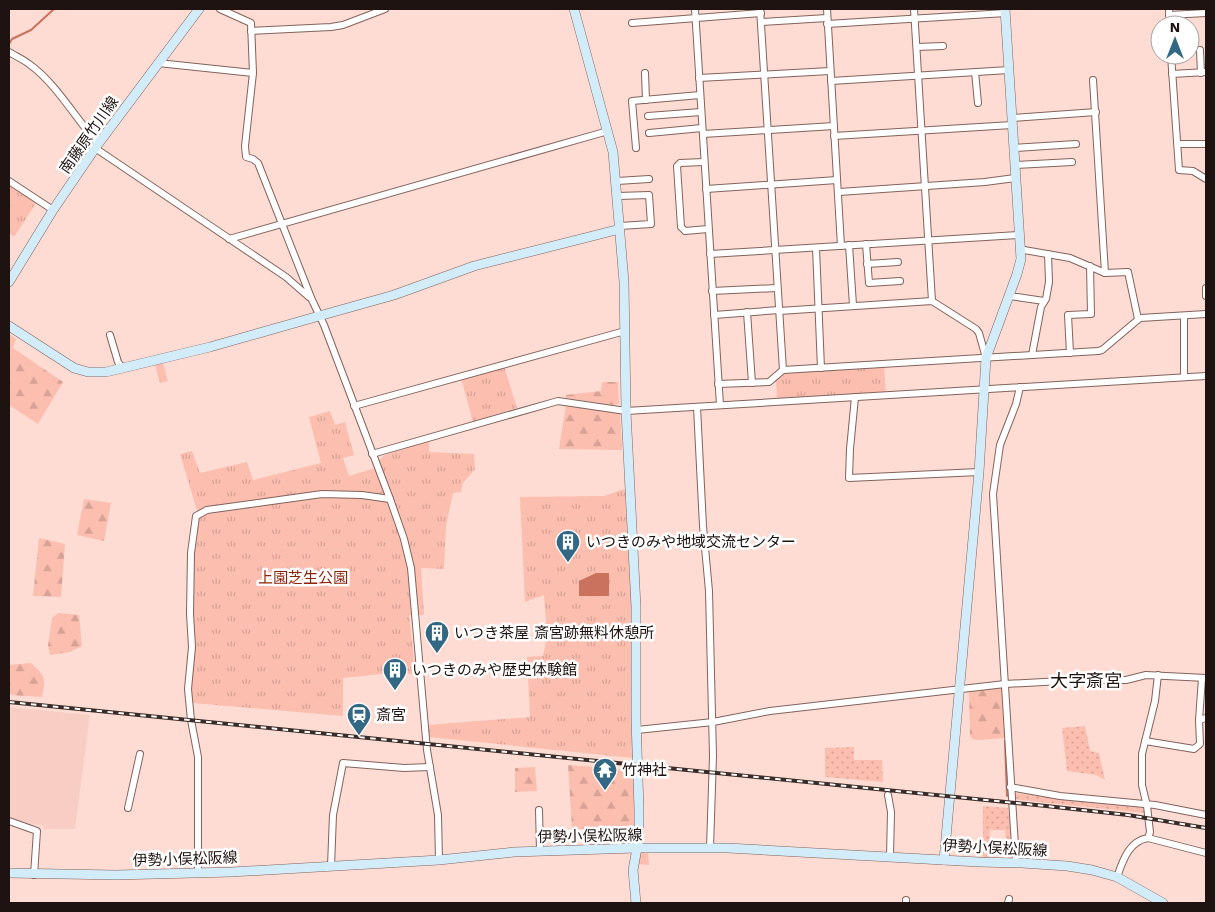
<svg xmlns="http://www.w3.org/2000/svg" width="1215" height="912" font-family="'Work Sans','Noto Sans JP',sans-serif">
	<defs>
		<pattern id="grass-dots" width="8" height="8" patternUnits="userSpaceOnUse" patternTransform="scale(1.25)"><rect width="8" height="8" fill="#fbbeaf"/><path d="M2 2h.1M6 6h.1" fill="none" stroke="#d7a296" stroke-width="1.8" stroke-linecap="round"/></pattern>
		<pattern id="forest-firs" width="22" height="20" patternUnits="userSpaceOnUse" patternTransform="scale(1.25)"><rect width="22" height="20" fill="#fbbeaf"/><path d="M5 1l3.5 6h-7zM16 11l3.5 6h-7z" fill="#d7a296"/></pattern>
		<pattern id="park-tufts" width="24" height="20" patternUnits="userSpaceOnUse" patternTransform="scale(1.25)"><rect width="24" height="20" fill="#fbbeaf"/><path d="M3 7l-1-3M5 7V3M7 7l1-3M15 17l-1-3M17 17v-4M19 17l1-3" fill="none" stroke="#d7a296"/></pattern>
	</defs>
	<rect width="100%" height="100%" fill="#ffdcd3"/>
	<polygon fill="#f8cdc3" points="9,707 90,715 75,829 44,829 43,825 22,824 9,818"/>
	<g fill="url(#grass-dots)">
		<polygon points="1085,726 1090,751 1099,753 1105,780 1096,775 1067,771 1062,728"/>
		<polygon points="854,747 854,760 882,760 883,782 825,777 825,748"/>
		<polygon points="1014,793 1142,808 1144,809 1145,813 1020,800 1014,799"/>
		<polygon points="983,806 1008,808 1012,842 1006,844 1005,830 990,830 989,857 983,859"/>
	</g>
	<g fill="url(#forest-firs)">
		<polygon points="9,334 16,339 13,348 63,382 38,424 9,405"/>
		<polygon points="602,382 618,382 619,404 613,405 566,398 566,395 601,391"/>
		<polygon points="566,405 620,414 622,450 559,449"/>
		<polygon points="84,499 111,503 104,541 77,535"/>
		<polygon points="39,538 65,544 61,597 33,596"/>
		<polygon points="58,613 79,615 82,646 70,652 50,655 48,646 52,618"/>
		<path d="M31,663c14,13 15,15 11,34l-31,-2 -2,-5v-25z"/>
		<polygon points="1002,686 1005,738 979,740 972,739 970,735 969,691"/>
		<polygon points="568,765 634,770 635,837 630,843 584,845 583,829 572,829"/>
		<polygon points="535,767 537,791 515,792 515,768"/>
	</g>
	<g fill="url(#park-tufts)">
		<polygon points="9,185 36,203 14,237 9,233"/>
		<polygon points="163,363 168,381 160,383 155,365"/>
		<polygon points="504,366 517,408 473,422 461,378"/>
		<polygon points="884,367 886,393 777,398 776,380 783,373"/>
		<polygon points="330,411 335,425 345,422 354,455 343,458 349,476 379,467 379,460 385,455 429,441 429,452 474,454 475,469 463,483 461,492 453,493 446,526 444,569 421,568 424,615 409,615 416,675 400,672 343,678 343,716 193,703 190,683 194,554 199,517 180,454 192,451 200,473 247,462 253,480 321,463 309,417"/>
		<polygon points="625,489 632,598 633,758 429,737 428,725 530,717 527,657 543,656 547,637 544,595 525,602 520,497 604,496"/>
		<polygon points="639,851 648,851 649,865 638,864"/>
	</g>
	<polygon fill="#ca725d" points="596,573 609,573 609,596 579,596 579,581"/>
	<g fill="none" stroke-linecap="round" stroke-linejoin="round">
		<g stroke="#ca725d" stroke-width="2">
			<polyline points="9,44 12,39 31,30 54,9"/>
			<polyline points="1005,741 1007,796"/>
		</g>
		<defs>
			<g id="street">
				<polyline points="220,9 251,23 253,73 245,146 246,157 253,159 258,163 312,300 324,325 390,499 404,539 411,568 427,750 438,815 439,860"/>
				<polyline points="695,9 720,405"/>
				<polyline points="760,9 783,370"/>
				<polyline points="827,9 841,246"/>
				<polyline points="914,9 932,301"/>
				<polyline points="1169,9 1170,25"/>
				<polyline points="1169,15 1206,13"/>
				<polyline points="761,22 827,18"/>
				<polyline points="632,23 761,13"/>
				<polyline points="827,24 1006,13"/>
				<polyline points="251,31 331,27 343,25 385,9"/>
				<polyline points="917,47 943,46"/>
				<polyline points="1200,50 1201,73"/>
				<path d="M9,52c6,4 14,7 20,12 26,18 48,56 69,80"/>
				<polyline points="1171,55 1179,170 1193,171 1206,179"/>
				<polyline points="158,63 253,73"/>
				<polyline points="975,72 978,103"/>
				<polyline points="645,73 646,100"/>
				<polyline points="1172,74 1206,72"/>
				<polyline points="699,78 830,71"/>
				<polyline points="1093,80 1105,273"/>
				<polyline points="831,81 1009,70"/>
				<polyline points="648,116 701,112"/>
				<polyline points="1012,118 1096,112"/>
				<polyline points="649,133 702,128"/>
				<polyline points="703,134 834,126"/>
				<polyline points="834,136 1012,125"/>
				<polyline points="1178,144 1206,144"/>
				<polyline points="95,148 286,277 309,297"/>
				<polyline points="636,148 632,101 700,95"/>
				<polyline points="1014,148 1076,144"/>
				<polyline points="704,162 680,163 677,166 681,227 685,231 708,229"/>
				<polyline points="1015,165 1072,162"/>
				<polyline points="9,181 53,210"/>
				<polyline points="617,181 649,179"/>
				<polyline points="706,189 837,180"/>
				<polyline points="839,192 985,182 1015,178"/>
				<polyline points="618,196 649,195 651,224 620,226"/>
				<polyline points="229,239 608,131"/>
				<polyline points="866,244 869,283 900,281"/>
				<polyline points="849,245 853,305"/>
				<polyline points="1020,247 1024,250 1070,258 1105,273 1128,272 1138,319"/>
				<polyline points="816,248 821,368"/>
				<polyline points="710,254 1019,235"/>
				<polyline points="867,264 898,262"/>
				<polyline points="1206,288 1206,296"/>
				<polyline points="712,291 777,288"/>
				<polyline points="1010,296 1044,301"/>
				<polyline points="779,311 932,301 976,329 979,333 986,358"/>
				<polyline points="747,312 752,383"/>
				<polyline points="714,315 779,310"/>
				<polyline points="1184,316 1184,377"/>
				<polyline points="110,335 118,362 122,368"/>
				<polyline points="1070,353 1068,315 1091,314 1090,266"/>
				<polyline points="1032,355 1041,307 1046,299 1049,282 1048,254"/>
				<polyline points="718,384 769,382 783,370 1098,351 1102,350 1140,318 1206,314"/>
				<polyline points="855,397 850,449 849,478 979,472"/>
				<polyline points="354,406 625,331"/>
				<polyline points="697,407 703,526 709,591 713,756 710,848"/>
				<polyline points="372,454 558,401 626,411 1206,376"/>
				<polyline points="1202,678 1199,720 1206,718"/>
				<polyline points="637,730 713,722 770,711 1005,684 1081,680 1126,680 1146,675 1206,678"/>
				<polyline points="1145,741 1194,749 1200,744 1199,720"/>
				<polyline points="1010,787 1060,796 1155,805 1206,815"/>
				<polyline points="888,795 891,812 890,857"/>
				<polyline points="128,808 140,754"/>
				<polyline points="539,810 540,850"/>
				<polyline points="9,821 37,831 34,875"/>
				<polyline points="1148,838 1206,853"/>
				<polyline points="1016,862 993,494 1000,445 1016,404 1020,387"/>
				<polyline points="331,866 333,815 343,763 404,768 430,767"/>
				<polyline points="198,872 198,757 191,720 188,689 192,647 190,614 191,553 196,516 207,510 322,494 362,495 390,499"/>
				<path d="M1117,877c6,-17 12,-36 31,-39l2,-6 -3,-26 -5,-21v-31l13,-53 3,-26"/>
				<polyline points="906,903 906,900"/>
				<polyline points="1008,903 1009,899"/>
			</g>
			<g id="secondary">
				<polyline points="574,9 613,152 624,282 626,411 636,607 636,719 639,809 639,837 633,870 636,903"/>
				<polyline points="9,282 53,210 98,144 199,9"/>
				<polyline points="9,326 74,368 88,372 106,372 210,347 319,316 394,295 474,266 620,229"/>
				<polyline points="944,860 979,472 986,358 1017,274 1021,259 1005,9"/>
				<polyline points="9,873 116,875 232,872 439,860 514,852 636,848 728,848 979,862 1022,863 1067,866 1092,870 1117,877 1163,903"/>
			</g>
		</defs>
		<use href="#street" stroke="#81635c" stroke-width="8"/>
		<use href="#secondary" stroke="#81635c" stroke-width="10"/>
		<use href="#street" stroke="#fff" stroke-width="6"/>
		<use href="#secondary" stroke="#d3ecfa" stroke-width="9"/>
		<defs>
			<polyline id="rail" points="9,702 1046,806 1128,815 1206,828"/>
		</defs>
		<use href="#rail" stroke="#392b27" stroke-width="4"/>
		<use href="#rail" stroke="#fff" stroke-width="2" stroke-dasharray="5.5" stroke-linecap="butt"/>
	</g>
	<defs>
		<symbol id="building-pin" viewBox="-11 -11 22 30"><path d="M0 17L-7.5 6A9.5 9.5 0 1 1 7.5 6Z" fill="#336884" stroke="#fff"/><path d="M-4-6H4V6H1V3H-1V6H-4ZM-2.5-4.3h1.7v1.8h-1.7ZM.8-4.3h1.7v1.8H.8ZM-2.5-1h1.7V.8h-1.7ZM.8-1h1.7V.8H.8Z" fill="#fff"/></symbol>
		<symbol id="station-pin" viewBox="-11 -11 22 30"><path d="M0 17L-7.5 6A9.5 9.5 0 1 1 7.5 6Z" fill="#336884" stroke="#fff"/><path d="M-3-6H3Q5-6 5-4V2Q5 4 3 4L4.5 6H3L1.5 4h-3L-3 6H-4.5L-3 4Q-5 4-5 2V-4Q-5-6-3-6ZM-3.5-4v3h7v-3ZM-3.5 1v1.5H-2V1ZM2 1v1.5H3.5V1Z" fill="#fff"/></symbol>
		<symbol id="temple-pin" viewBox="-11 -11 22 30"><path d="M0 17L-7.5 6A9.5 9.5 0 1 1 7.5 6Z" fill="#336884" stroke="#fff"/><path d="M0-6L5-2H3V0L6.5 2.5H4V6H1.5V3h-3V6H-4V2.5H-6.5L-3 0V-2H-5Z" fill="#fff"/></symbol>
	</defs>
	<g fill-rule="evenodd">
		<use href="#building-pin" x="554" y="528" width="28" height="38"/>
		<use href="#building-pin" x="423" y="619" width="28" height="38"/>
		<use href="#building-pin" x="381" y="656" width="28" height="38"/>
		<use href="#station-pin" x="345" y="701" width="28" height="38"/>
		<use href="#temple-pin" x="591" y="756" width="28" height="38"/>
	</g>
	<g text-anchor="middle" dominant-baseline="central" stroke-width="5" stroke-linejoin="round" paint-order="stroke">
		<g font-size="15" fill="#1e1310" stroke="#fff">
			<text transform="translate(89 135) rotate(-55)">南藤原竹川線</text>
			<text transform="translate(590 836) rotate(-1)">伊勢小俣松阪線</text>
			<text transform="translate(995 848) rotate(3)">伊勢小俣松阪線</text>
			<text transform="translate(185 859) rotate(-2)">伊勢小俣松阪線</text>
		</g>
		<g font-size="15" fill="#1e1310" stroke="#fff" text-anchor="start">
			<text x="586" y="542">いつきのみや地域交流センター</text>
			<text x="454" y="633">いつき茶屋 斎宮跡無料休憩所</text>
			<text x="412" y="670">いつきのみや歴史体験館</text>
			<text x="376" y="715">斎宮</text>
			<text x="622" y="770">竹神社</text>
		</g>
		<g font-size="15" fill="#8d2306" stroke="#fff">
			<text x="303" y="578">上園芝生公園</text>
		</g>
		<g font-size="18" fill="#1e1310" stroke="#fff">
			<text x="1086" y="680">大字斎宮</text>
		</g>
	</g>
	<rect width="1215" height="912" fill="none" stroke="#1e1310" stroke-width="20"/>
	<g transform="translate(1175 40)"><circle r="24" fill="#ffffff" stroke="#a5a19f"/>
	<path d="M0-4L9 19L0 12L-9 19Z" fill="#336884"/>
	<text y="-8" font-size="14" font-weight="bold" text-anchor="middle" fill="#1e1310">N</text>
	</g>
</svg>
